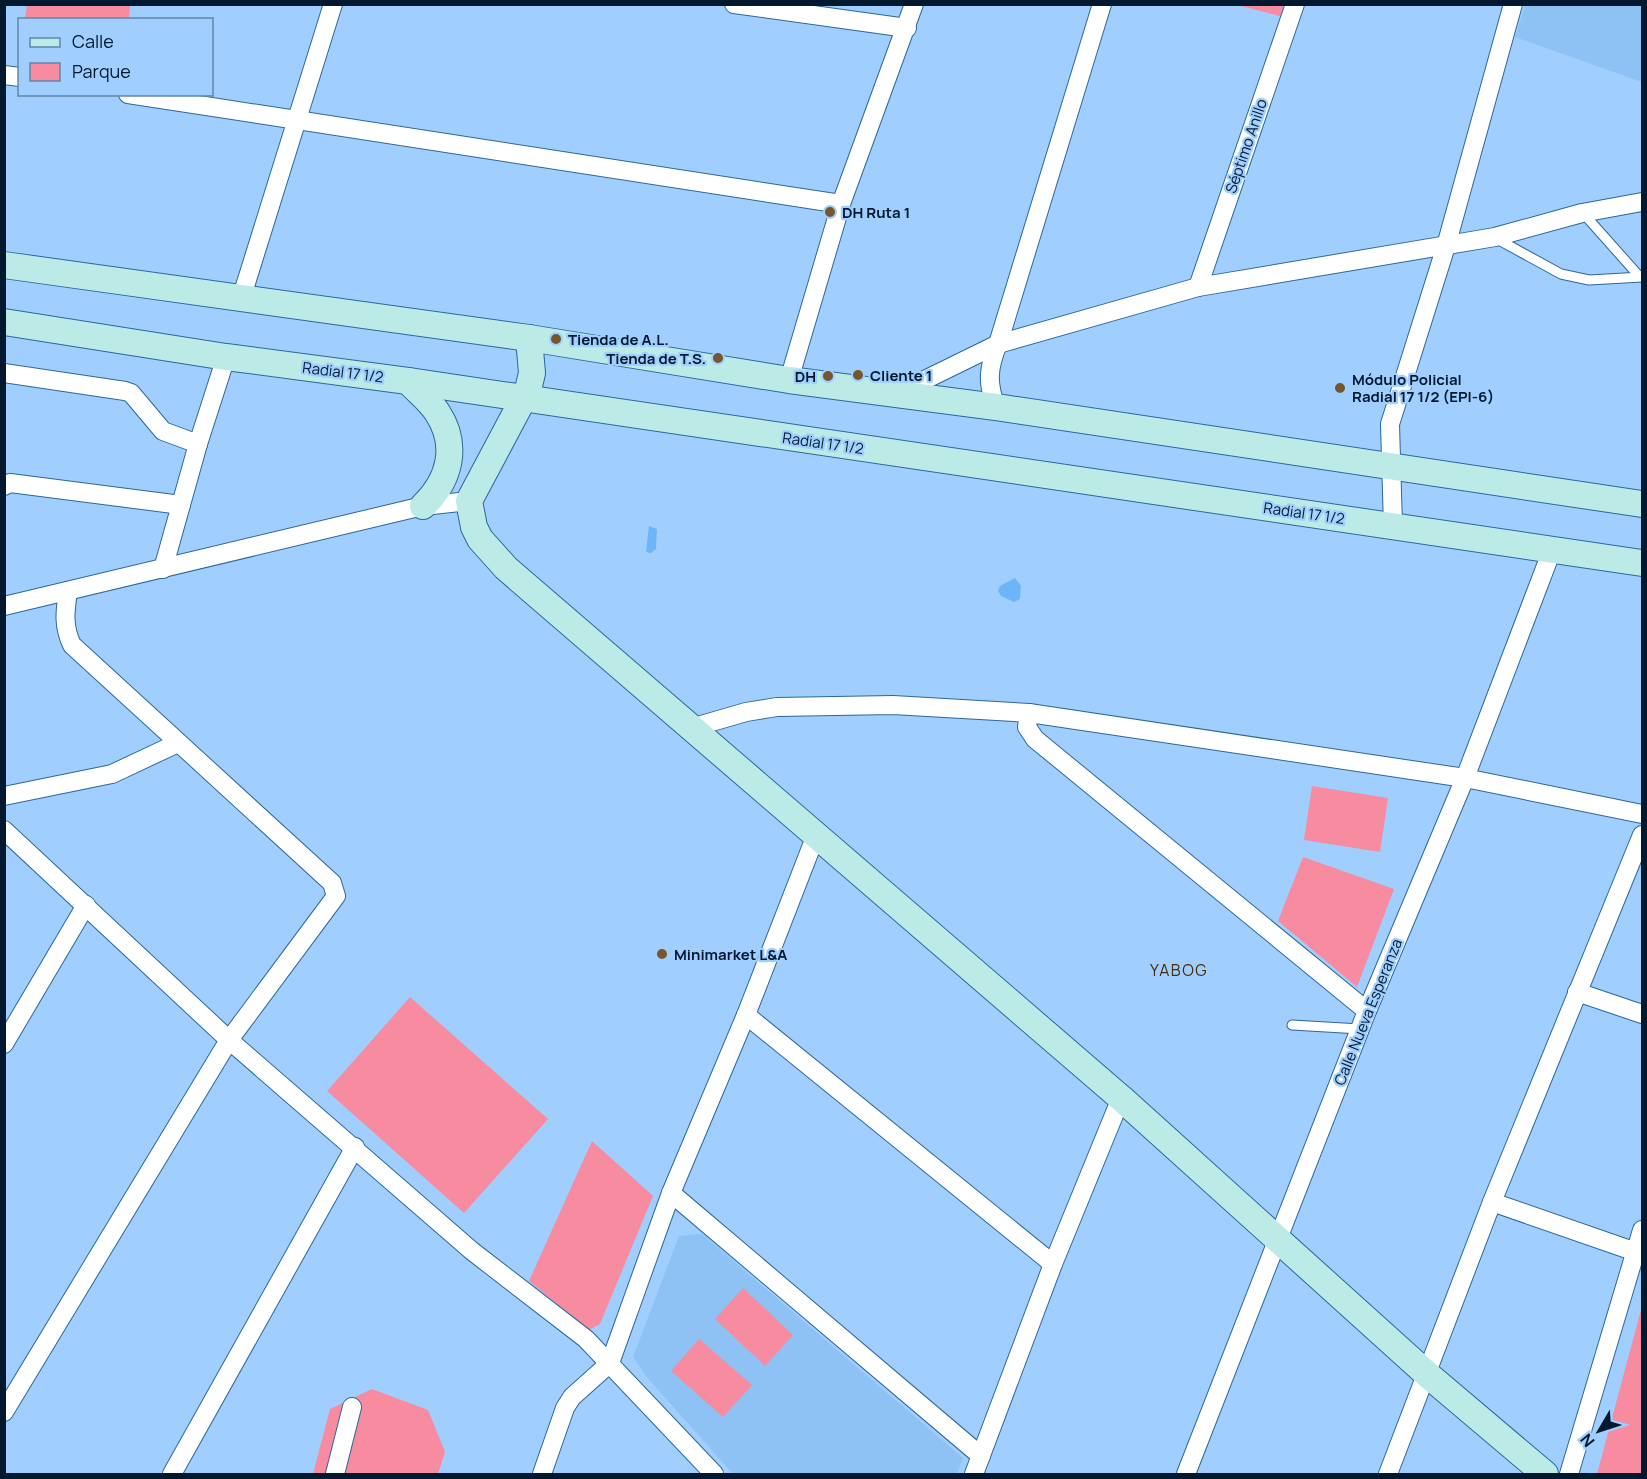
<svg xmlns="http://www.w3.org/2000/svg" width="1647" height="1479" font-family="Manrope,sans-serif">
	<rect width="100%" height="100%" fill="#a0cfff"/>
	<g fill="#8ec1f4">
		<polygon points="1525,5 1642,5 1642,82 1515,37"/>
		<polygon points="702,1234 963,1458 957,1474 733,1474 646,1376 633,1357 679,1236"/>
	</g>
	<g fill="#f78b9f">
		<polygon points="27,5 27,4 130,5 129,19 25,19"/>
		<polygon points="1237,5 1284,5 1280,16"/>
		<polygon points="1312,786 1388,798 1380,852 1304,840"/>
		<polygon points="1303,857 1394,889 1357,987 1278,921"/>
		<polygon points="410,997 548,1119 464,1213 327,1091"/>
		<polygon points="592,1141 653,1196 600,1324 589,1330 529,1281"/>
		<polygon points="743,1288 793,1335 765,1366 715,1319"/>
		<polygon points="1642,1306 1642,1474 1597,1474"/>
		<polygon points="699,1339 752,1385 723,1417 671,1371"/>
		<polygon points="372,1389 428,1410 445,1452 438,1474 313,1474 330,1409"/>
	</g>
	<g fill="#6db4f8">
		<polygon points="649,526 657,529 656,549 651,553 646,552"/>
		<polygon points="1015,578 1021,586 1020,599 1014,602 1001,596 998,591 1000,586"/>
	</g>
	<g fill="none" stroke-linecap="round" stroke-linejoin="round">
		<defs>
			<g id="lane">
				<polyline points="1583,213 1639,276"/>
				<polyline points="1497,239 1561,274 1589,280 1642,277"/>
				<polyline points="1292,1025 1360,1029"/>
			</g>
			<g id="street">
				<polyline points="734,4 907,28"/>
				<polyline points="4,75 20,77"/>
				<polyline points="128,94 841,204"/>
				<polyline points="1198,287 1295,4"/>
				<polyline points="241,299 333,4"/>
				<polyline points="4,373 125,391 131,393 163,431 198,444"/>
				<polyline points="789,380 841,204 914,4"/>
				<polyline points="898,393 998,344 1198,287 1495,237 1582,213 1642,202"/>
				<path d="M996,407c-9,-24 -8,-39 2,-63l104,-340"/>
				<polyline points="4,486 10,483 181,505"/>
				<polyline points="1393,526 1390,424 1446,246 1513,4"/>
				<polyline points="163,569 198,444 226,357"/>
				<polyline points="4,606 423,506 469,501"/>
				<polyline points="1029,713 1027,727 1035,739 1367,1011"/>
				<polyline points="691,728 746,712 777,707 893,705 1029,713 1465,778 1642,814"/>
				<polyline points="4,796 112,774 178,743"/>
				<polyline points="4,830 229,1040 472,1251 586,1339 714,1474"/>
				<polyline points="1577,992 1642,1014"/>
				<polyline points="746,1015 1053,1264"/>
				<polyline points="4,1044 86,905"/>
				<polyline points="671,1193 981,1456"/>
				<polyline points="1492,1202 1636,1252"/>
				<path d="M4,1412l225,-372 107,-144 -4,-13 -260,-238c-9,-19 -7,-33 -4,-54"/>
				<polyline points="172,1474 355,1147"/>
				<polyline points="335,1474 352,1407"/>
				<polyline points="542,1474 565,1408 572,1397 610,1363 671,1193 746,1015 816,835"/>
				<polyline points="974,1474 1053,1264 1121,1098"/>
				<polyline points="1186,1474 1367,1011 1465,778 1552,550"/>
				<polyline points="1388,1474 1492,1202 1642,835"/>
				<polyline points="1569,1474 1642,1230"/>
			</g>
			<g id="secondary">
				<polyline points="4,265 529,338 789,380 996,407 1642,504"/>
				<polyline points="4,322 226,357 408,381 1642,563"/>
				<polyline points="529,338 532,373 528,390 469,501 474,527 480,539 506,568 1121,1098 1428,1375 1545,1474"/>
				<path d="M408,381c9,10 22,20 29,31 22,33 13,68 -14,94"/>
			</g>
		</defs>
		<use href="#lane" stroke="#2c679c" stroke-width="11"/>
		<use href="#street" stroke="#2c679c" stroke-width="20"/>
		<use href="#secondary" stroke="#2c679c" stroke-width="28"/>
		<use href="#lane" stroke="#fff" stroke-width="9"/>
		<use href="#street" stroke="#fff" stroke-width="18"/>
		<use href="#secondary" stroke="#bceae7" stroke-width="26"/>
	</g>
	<g fill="#77552d" stroke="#a0cfff" stroke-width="2">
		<circle cx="830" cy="212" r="6"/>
		<circle cx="556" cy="339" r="6"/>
		<circle cx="718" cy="358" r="6"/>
		<circle cx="858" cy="375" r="6"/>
		<circle cx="828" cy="376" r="6"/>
		<circle cx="1340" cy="388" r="6"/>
		<circle cx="662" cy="954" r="6"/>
	</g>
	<g text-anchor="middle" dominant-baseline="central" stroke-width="4.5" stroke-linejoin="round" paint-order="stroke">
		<g font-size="15" fill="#02182e" stroke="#a0cfff">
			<text transform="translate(1246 146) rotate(-71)">Séptimo Anillo</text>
			<text transform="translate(343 372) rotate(7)">Radial 17 1/2</text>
			<text transform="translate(823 443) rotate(8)">Radial 17 1/2</text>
			<text transform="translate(1304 513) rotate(8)">Radial 17 1/2</text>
			<text transform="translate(1368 1012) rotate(-68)">Calle Nueva Esperanza</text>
		</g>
		<g font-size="15" font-weight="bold" fill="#02182e" stroke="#a0cfff" text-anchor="start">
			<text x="842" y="212">DH Ruta 1</text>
			<text x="568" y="339">Tienda de A.L.</text>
			<text x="706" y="358" text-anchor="end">Tienda de T.S.</text>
			<text x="870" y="375">Cliente 1</text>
			<text x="816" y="376" text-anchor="end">DH</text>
			<text x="1352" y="379">Módulo Policial<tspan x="1352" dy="17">Radial 17 1/2 (EPI-6)</tspan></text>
			<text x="674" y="954">Minimarket L&amp;A</text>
		</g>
		<g font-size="16" letter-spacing="1.5" fill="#472d0c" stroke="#a0cfff">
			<text x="1179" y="970">YABOG</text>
		</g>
	</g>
	<rect width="1647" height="1479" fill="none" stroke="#02182e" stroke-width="12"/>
	<rect x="18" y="18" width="195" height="78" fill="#a0cfff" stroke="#6186ab" stroke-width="1.5"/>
	<rect x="30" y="38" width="30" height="9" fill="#bceae7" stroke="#6186ab" stroke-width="1.5"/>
	<text x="72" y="48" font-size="18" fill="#02182e">Calle</text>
	<rect x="30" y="63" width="30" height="18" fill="#f78b9f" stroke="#6186ab" stroke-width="1.5"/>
	<text x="72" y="78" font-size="18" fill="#02182e">Parque</text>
	<g transform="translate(1599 1431) rotate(231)" stroke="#a0cfff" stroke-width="4.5" paint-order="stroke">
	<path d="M0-4.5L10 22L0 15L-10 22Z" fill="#02182e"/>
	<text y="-9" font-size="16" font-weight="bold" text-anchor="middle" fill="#02182e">N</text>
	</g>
</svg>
